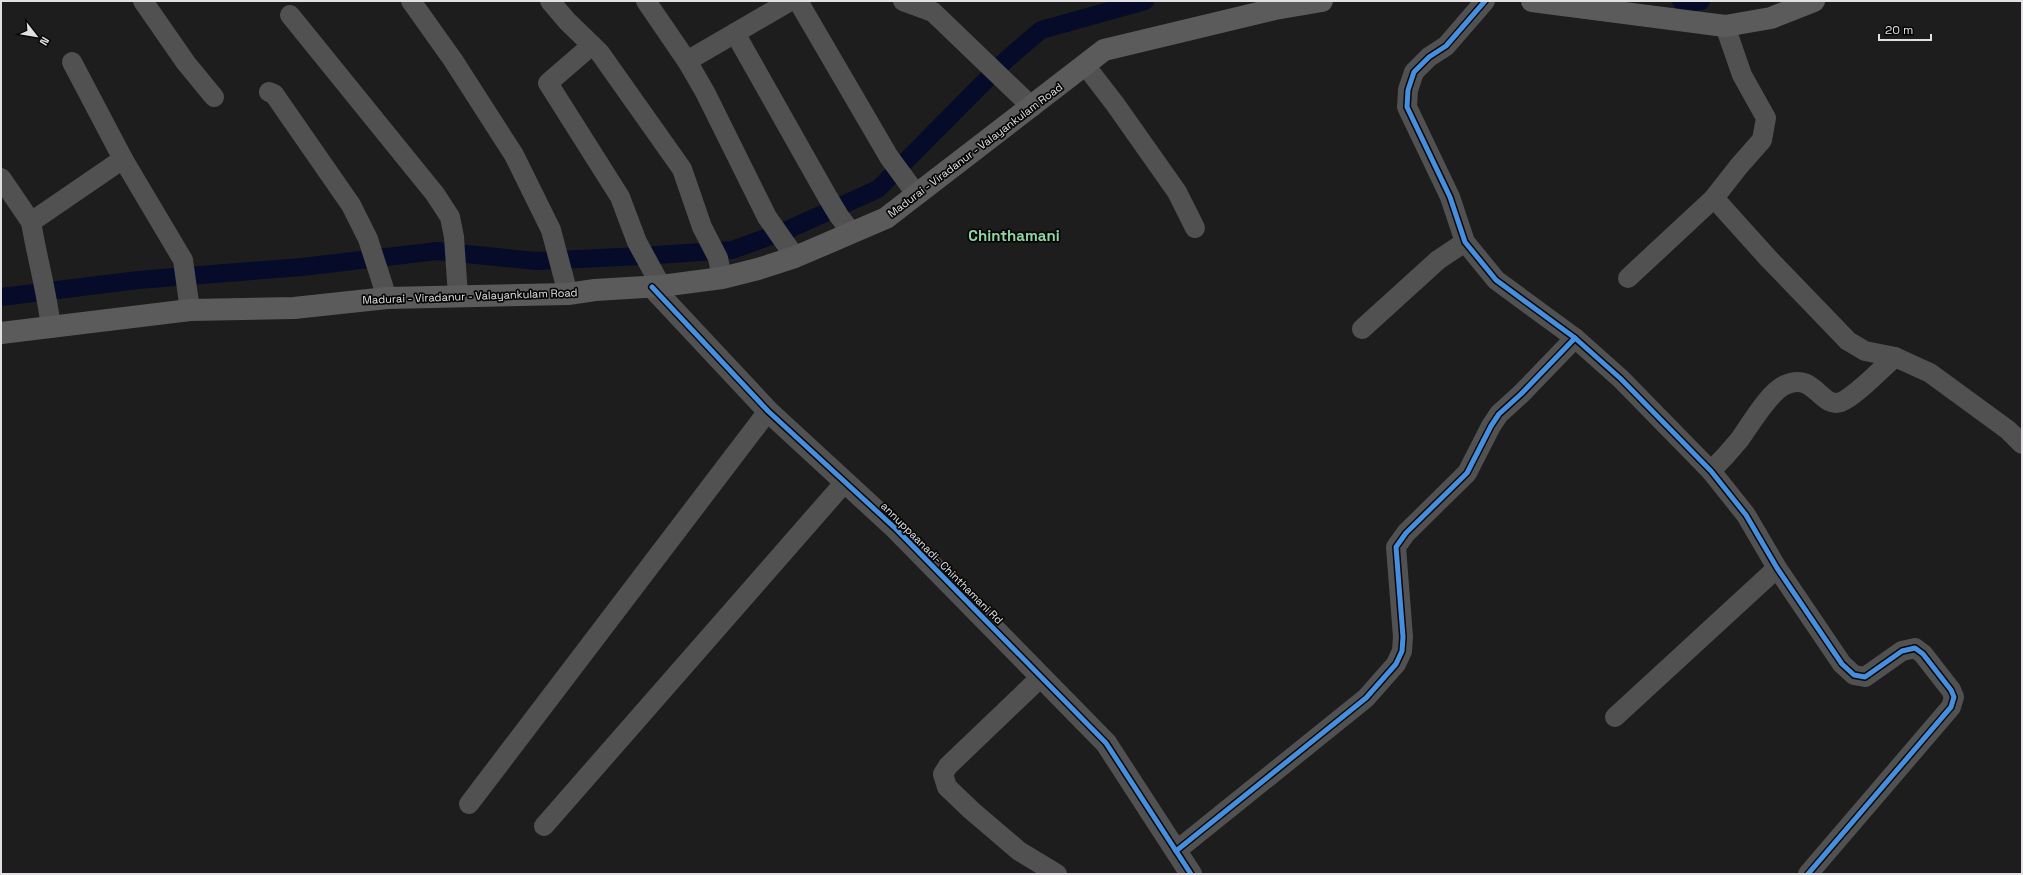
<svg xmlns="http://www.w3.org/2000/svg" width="2023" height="875" font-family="'Space Grotesk',sans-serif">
	<rect width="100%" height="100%" fill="#1e1d1e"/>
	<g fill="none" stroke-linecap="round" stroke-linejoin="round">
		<g stroke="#060b2a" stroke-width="18">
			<polyline points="1681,1 1685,3 1701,1"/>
			<polyline points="1,297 138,280 302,267 437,251 536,261 641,256 732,250 785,231 878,189 1006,60 1041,30 1145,1"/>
		</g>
		<g stroke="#515152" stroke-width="20">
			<polyline points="143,1 186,63 214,97"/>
			<polyline points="411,1 453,60 514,155 551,230 568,294"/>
			<polyline points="550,1 567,21 600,53 682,169 702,227 718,258 722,278"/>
			<polyline points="646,1 687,61"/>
			<polyline points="790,1 687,61 705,92 767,217 795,257"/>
			<polyline points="798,1 889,157 917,195"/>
			<polyline points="903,1 933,12 1032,107"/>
			<polyline points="1485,1 1446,46 1429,57 1414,72 1408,90 1407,107 1450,197 1465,242 1496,280 1575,338 1621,379 1711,471 1746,515 1777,568 1842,664 1854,675 1865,677 1902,651 1915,648 1923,654 1951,690 1954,697 1951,707 1808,874"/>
			<polyline points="290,15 435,194 450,217 454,237 458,296"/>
			<polyline points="735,33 827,196 839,216 852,233"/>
			<polyline points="592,45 548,83 620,197 637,242 661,286"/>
			<polyline points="72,62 123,159"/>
			<polyline points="1085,65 1115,104 1177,192 1195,228"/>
			<polyline points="269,92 274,94 351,205 368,239 387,298"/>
			<polyline points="1,178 31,222"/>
			<polyline points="1714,198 1768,258 1848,341 1865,351 1895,357 1930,373 2008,430 2022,444"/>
			<polyline points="1628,278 1714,198 1739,166 1762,140 1766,118 1742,75 1725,26"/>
			<path d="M51,328c-4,-36 -14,-70 -20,-106l92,-63 60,101 7,50"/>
			<polyline points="1362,329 1438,260 1465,242"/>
			<path d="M1711,471c10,-10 20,-21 29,-32 10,-14 29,-47 45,-54 30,-14 35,24 56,17 15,-6 41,-34 54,-45"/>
			<polyline points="1041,677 948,766 943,774 947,787 971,810 1019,851 1057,874"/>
			<polyline points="1615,717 1777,568"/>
			<polyline points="469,804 768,411"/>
			<polyline points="544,826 845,482"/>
			<polyline points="1176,851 1366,698 1396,664 1402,651 1403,637 1396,547 1406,533 1467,473 1491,426 1499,414 1521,394 1575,338"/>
		</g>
		<polyline stroke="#515152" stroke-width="22" points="652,287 768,411 896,529 1106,743 1191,874"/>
		<g stroke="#5b5b5b" stroke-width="22">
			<polyline points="1532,1 1725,26 1771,18 1814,1"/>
			<polyline points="1,333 190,310 294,308 387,298 568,294 595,290 661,286 722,278 758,269 795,257 886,218 1104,50 1275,9 1322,1"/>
		</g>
		<defs>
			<g id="cycleway">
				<polyline points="1485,1 1446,46 1429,57 1414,72 1408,90 1407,107 1450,197 1465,242 1496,280 1575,338 1621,379 1711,471 1746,515 1777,568 1842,664 1854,675 1865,677 1902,651 1915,648 1923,654 1951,690 1954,697 1951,707 1808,874"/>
				<polyline points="652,287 768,411 896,529 1106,743 1191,874"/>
				<polyline points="1176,851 1366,698 1396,664 1402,651 1403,637 1396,547 1406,533 1467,473 1491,426 1499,414 1521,394 1575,338"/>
			</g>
		</defs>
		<use href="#cycleway" stroke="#080708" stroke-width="8"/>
		<use href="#cycleway" stroke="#468fdf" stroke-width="5"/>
	</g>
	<g text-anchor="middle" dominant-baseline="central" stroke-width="3.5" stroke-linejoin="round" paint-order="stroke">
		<g font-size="11" fill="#e2e0e2" stroke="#080708">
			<text transform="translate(975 150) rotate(-37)">Madurai - Viradanur - Valayankulam Road</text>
			<text transform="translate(470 296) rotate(-2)">Madurai - Viradanur - Valayankulam Road</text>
			<text transform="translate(942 563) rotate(45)">annuppaanadi- Chinthamani Rd</text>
		</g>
		<g font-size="15" font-weight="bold" fill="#91d5a2" stroke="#080708">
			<text x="1014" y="235">Chinthamani</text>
		</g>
	</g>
	<rect width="2023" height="875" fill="none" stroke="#e2e0e2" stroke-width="4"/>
	<g transform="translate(36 36) rotate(121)" stroke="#080708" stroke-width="3" paint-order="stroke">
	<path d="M0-3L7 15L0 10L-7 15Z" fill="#e2e0e2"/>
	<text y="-6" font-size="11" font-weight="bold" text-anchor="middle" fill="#e2e0e2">N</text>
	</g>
	<path d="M1879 34v6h52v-6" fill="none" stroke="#e2e0e2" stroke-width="2"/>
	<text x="1885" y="34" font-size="12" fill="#e2e0e2" stroke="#080708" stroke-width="3" paint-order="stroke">20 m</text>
</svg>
